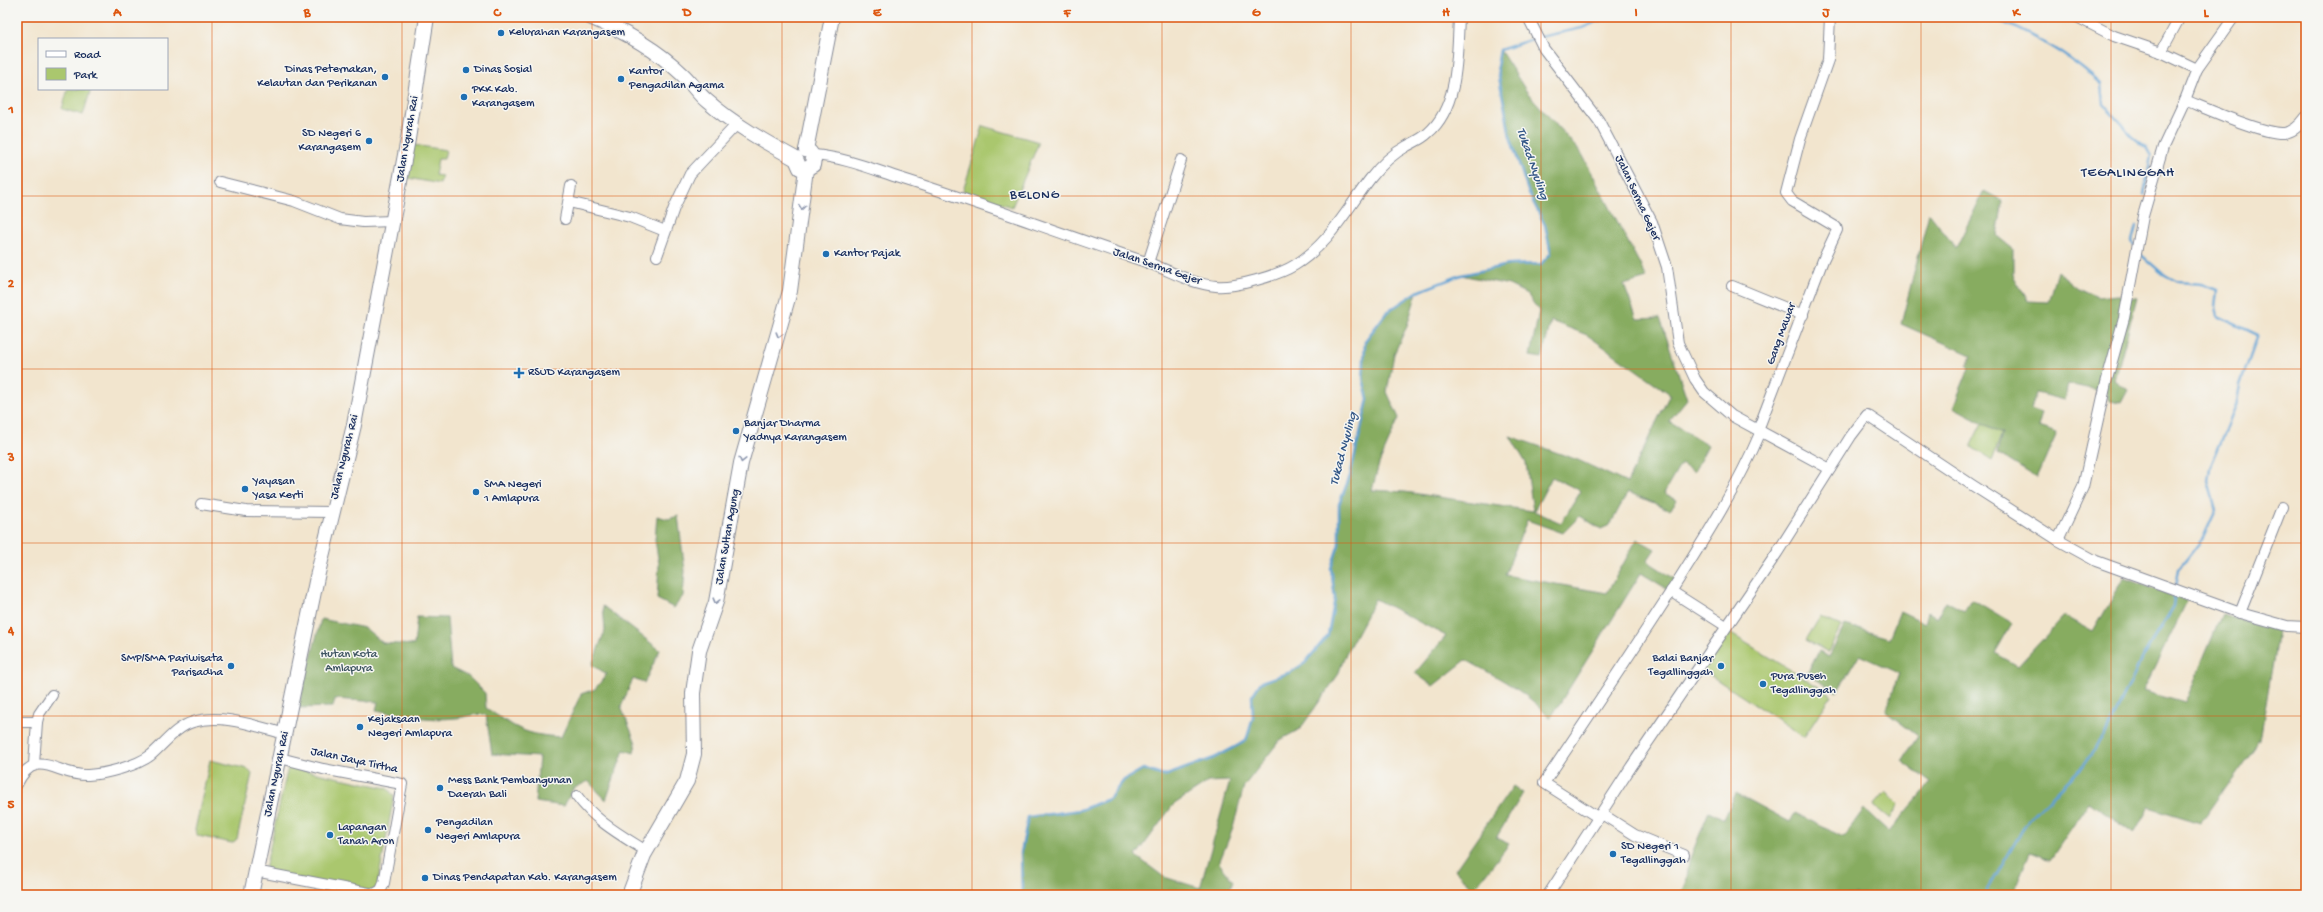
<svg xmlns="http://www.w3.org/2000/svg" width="2323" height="912" font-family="'Gochi Hand',sans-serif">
	<rect width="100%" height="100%" fill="#f6f6f2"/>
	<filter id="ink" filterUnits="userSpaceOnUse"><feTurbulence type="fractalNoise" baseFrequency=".025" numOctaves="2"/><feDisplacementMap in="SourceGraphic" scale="8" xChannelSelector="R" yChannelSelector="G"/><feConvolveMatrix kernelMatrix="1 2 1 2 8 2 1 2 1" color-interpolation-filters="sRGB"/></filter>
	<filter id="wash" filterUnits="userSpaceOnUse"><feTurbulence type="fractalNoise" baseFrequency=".012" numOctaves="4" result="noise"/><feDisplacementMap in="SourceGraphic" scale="16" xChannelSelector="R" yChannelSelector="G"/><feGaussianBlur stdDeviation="0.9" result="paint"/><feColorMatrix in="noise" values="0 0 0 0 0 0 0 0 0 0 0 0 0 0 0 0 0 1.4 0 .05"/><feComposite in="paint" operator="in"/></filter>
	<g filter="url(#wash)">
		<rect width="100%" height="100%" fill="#f2e5ce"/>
		<g fill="#aac76e" stroke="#627b66">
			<polygon points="68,89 91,89 83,115 62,109"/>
			<polygon points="983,126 1039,142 1012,207 963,191"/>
			<polygon points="414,145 446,150 444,159 438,159 435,175 442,176 440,184 408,178"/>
			<polygon points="1982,423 2002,433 1992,460 1973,448 1971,445"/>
			<polygon points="1820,617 1841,626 1828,652 1806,640"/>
			<polygon points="1728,632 1832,695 1804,737 1702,670"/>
			<polygon points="210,760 248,769 252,774 237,839 232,843 198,836 195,830"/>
			<polygon points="288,767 387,788 394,796 377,887 374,892 264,873"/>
			<polygon points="1886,792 1899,804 1890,819 1874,806"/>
		</g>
		<g fill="#87ac61" stroke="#516e60" fill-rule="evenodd">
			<path d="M1500,50l27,42 55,62 65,124 -23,7 13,34 23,-1 27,81 -18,22 39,24 -14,27 -13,-8 -17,29 13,7 -7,10 -42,-18 -18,33 -9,4 -21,-13 -17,17 -36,-13 -22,55 102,18 30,-54 18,10 -8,12 28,18 -6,11 -28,-17 -91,146c-20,-26 -55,-43 -84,-59l-33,26 -18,-13 31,-37 -71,-37 -29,54 -8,22 -38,54 -20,11 -36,46 -11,42 -14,35 14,18 -6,14h-205l-1,-42 7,-36 52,-7 29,-11 15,-19 19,-11 21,7 50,-18 32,-17 7,-23 -1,-22 9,-14 30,-10 14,-9 23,-28 7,-37 -4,-30 8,-24v-40l11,-28 18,-77 -5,-20 2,-38 22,-29 30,-20 -10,34 -13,28 -7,38 12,26 -20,46 -7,26 33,2 128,19 -7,-48 -16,-27 68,24 49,23 43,-89 -83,-59 -36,-14 -9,37 -12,-2 9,-45 -12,-17 -18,-9 -48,-10 48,-10 32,-1 10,-11 -6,-28 -16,-31 -19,-58 -13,-70zM1552,477l29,14 -20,32 -27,-12zM1230,781l-30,107 -36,-11 -28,-21 37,-51 35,-23z"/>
			<polygon points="1984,191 2003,201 1997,236 2013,249 2013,275 2028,301 2048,302 2057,271 2078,288 2097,297 2117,295 2137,297 2115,380 2128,390 2121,403 2109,401 2106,392 2068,384 2064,400 2036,393 2031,409 2042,413 2038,427 2057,433 2037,478 1997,453 2002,433 1953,407 1969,368 1967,366 1971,355 1901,324 1929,213 1956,248"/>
			<polygon points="657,516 668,519 678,516 685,571 683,596 674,608 657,599 659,564 655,540"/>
			<polygon points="2124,578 2187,601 2143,691 2185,703 2222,614 2278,631 2260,740 2201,823 2149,807 2134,834 2089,802 2050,860 2030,852 2012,895 1679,895 1686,885 1689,861 1709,811 1724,819 1736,793 1790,822 1795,813 1843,837 1864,809 1889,832 1931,783 1902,761 1918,736 1886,712 1899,673 1859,655 1837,692 1807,674 1819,651 1829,656 1845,625 1889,638 1900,611 1925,623 1928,612 1937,617 1946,601 1964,611 1972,599 2012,623 1995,653 2018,666 2064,616 2093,632"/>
			<path d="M603,606l57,44 -16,33 -11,-4 -12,28 15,36 -2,10 -10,-3 -18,50 -18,-19 -15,8 -9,17 -29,-4 4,-45 -47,-3 -6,-39c-13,-2 -18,2 -30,3 -28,3 -54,-3 -80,-8l2,-8 -43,-3 -2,8 -35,1 23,-89 44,9 18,15 31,2 3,-28 30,1 4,50 18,9 16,16 1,15c30,20 38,27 75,29l20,-43 14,-5 12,-15 -15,-9 13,-35z"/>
			<polygon points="1513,786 1523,793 1496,838 1509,844 1474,889 1455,870"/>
		</g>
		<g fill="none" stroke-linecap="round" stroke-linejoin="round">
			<g stroke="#60a1d3" stroke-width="2.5">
				<path d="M1988,17c43,14 80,38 113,67l2,20 30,33 13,10 5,9 -7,38"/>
				<polyline points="1540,37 1582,28 1608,17"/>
				<polyline points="2134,246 2132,241 2136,226"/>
				<polyline points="2139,253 2163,274 2178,282 2201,284 2217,290 2215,307 2217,316 2258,335 2240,385 2236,406 2210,468 2208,481 2216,510 2203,538 2179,569 2176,587"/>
				<polyline points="1022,895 1021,853 1028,817 1080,810 1109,799 1124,780 1143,769 1164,776 1214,758 1246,741 1253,718 1252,696 1261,682 1291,672 1305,663 1328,635 1335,598 1331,568 1339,544 1339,504 1350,476 1368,399 1363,379 1365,341 1387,312 1417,292 1461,275 1509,265 1541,264 1551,253 1545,225 1529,194 1510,136 1497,66 1500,50 1535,38"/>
				<polyline points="1985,895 2028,820 2083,766 2106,733 2143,656 2173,607 2175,592"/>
			</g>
		</g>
	</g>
	<g filter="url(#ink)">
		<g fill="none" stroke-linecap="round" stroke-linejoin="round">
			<defs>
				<g id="street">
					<polyline points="1528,17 1544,49 1599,121 1652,222 1667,267 1678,343 1695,379 1704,392 1732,416 1830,469"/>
					<polyline points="2077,17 2114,36 2161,52 2197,69 2185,100"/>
					<polyline points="2161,52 2180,17"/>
					<polyline points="2197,69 2234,17"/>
					<path d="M813,155c30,2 59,14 87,23 83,26 164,57 246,84 23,8 45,22 70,24 19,2 63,-11 79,-21 34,-21 52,-56 75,-86 10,-13 22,-25 37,-33 7,-4 15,-7 21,-13 31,-26 29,-79 31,-116"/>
					<polyline points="220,182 294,201 340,219 363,222 393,221"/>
					<polyline points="569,202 630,217 665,231"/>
					<polyline points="565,219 571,186"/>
					<polyline points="657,256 674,208 690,174 737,124"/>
					<polyline points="1148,263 1181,160"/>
					<polyline points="1732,286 1803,315"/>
					<polyline points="1758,430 1823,260 1837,230 1836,227 1792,201 1786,193 1800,139 1828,60 1830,17"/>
					<polyline points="201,504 246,511 332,512"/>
					<path d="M2058,540l25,-53 23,-104 18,-65 19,-102 20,-69 22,-47c20,8 80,35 99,33 9,-1 17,-9 22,-16"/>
					<polyline points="1671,591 1726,626"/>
					<polyline points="2240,613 2282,507"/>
					<polyline points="17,722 37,722"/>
					<polyline points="34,764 37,722 39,714 52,695"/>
					<path d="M17,784c19,-39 41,-7 71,-9 17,-1 49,-9 63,-20 13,-11 25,-28 42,-33 30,-9 64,5 93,12"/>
					<path d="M577,796c18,25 44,39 69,55"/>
					<polyline points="1602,814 1635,835 1684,855"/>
					<path d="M1599,818l-55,-35c43,-64 86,-128 128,-193 33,-52 65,-102 89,-159"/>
					<polyline points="255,871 374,894 381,890 384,883 402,784 323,769 280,758"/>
					<polyline points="1548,895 1631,767 1777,553 1851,436 1867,415 1972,485 2058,540 2096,561 2240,613 2287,626 2306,627"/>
				</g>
				<g id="secondary">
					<path d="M590,17c34,14 65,31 92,57 9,8 15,19 25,27 26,23 58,41 89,58l4,9 6,1"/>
					<polyline points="806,150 832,17"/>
					<polyline points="806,150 810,152 814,158 813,165 806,169"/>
					<polyline points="251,895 317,577 354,425 408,139 427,17"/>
					<polyline points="629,895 644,855 687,781 694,754 693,693 699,651 716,602 741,463 790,291 806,169"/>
				</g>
			</defs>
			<use href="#street" stroke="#868a96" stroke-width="12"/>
			<use href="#secondary" stroke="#868a96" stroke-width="16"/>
			<use href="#street" stroke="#fff" stroke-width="10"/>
			<use href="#secondary" stroke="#fff" stroke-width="14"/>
		</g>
		<defs><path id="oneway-chevron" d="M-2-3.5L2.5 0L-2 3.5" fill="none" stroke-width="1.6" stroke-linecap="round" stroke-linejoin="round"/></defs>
		<g stroke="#8d97ae">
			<use href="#oneway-chevron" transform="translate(802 207) rotate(97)"/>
			<use href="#oneway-chevron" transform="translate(779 335) rotate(106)"/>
			<use href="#oneway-chevron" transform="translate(742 460) rotate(104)"/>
			<use href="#oneway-chevron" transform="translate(716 601) rotate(105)"/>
		</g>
	</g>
	<path fill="none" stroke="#de5710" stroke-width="1" stroke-opacity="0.55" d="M212,17v878M402,17v878M592,17v878M782,17v878M972,17v878M1162,17v878M1351,17v878M1541,17v878M1731,17v878M1921,17v878M2111,17v878M17,196h2289M17,369h2289M17,543h2289M17,716h2289"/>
	<g fill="#1f6fb2" stroke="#f6f6f2" stroke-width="1.5">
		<circle cx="501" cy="33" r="4"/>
		<circle cx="466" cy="70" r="4"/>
		<circle cx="385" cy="77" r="4"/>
		<circle cx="621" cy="79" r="4"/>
		<circle cx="464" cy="97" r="4"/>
		<circle cx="369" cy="141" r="4"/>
		<circle cx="826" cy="254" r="4"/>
		<path d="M517 367h4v4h4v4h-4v4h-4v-4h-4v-4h4z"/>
		<circle cx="736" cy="431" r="4"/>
		<circle cx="245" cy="489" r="4"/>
		<circle cx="476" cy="492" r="4"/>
		<circle cx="231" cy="666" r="4"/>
		<circle cx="1721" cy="666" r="4"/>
		<circle cx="1763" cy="684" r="4"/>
		<circle cx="360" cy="727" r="4"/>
		<circle cx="440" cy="788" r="4"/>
		<circle cx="428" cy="830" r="4"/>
		<circle cx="330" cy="835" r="4"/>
		<circle cx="1613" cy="854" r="4"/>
		<circle cx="425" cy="878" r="4"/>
	</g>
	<g text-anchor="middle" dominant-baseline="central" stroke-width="3" stroke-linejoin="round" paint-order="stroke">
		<g font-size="12" fill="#1b2f5e" stroke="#f6f6f2" text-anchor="start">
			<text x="509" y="33">Kelurahan Karangasem</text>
			<text x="377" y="70" text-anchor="end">Dinas Peternakan,<tspan x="377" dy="14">Kelautan dan Perikanan</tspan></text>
			<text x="474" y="70">Dinas Sosial</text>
			<text x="629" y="72">Kantor<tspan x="629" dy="14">Pengadilan Agama</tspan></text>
			<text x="472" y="90">PKK Kab.<tspan x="472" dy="14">Karangasem</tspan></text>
			<text x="361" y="134" text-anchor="end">SD Negeri 6<tspan x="361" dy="14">Karangasem</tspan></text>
			<text x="834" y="254">Kantor Pajak</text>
			<text x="528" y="373">RSUD Karangasem</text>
			<text x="744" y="424">Banjar Dharma<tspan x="744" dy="14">Yadnya Karangasem</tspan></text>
			<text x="253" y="482">Yayasan<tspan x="253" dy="14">Yasa Kerti</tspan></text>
			<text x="484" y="485">SMA Negeri<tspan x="484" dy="14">1 Amlapura</tspan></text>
			<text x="223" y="659" text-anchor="end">SMP/SMA Pariwisata<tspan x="223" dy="14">Parisadha</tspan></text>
			<text x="1713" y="659" text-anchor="end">Balai Banjar<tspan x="1713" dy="14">Tegallinggah</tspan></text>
			<text x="1771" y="677">Pura Puseh<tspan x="1771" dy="14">Tegallinggah</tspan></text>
			<text x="368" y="720">Kejaksaan<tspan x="368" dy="14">Negeri Amlapura</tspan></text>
			<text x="448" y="781">Mess Bank Pembangunan<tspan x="448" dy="14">Daerah Bali</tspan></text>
			<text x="436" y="823">Pengadilan<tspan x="436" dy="14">Negeri Amlapura</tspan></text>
			<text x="338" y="828">Lapangan<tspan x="338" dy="14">Tanah Aron</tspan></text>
			<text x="1621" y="847">SD Negeri 1<tspan x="1621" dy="14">Tegallinggah</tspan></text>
			<text x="433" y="878">Dinas Pendapatan Kab. Karangasem</text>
		</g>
		<g font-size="12" fill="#1b2f5e" stroke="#f6f6f2">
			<text transform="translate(408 139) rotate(-80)">Jalan Ngurah Rai</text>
			<text transform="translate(1637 198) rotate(65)">Jalan Serma Gejer</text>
			<text transform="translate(1157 267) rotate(19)">Jalan Serma Gejer</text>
			<text transform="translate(1782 334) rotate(-70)">Gang Mawar</text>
			<text transform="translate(345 457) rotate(-76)">Jalan Ngurah Rai</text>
			<text transform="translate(728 537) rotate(-80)">Jalan Sultan Agung</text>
			<text transform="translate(354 761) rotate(12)">Jalan Jaya Tirtha</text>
			<text transform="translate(277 774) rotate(-78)">Jalan Ngurah Rai</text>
		</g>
		<g font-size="12" fill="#3f5562" stroke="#f6f6f2">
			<text x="349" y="655">Hutan Kota<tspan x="349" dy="14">Amlapura</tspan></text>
		</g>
		<g font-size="13" font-style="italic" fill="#335787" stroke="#f6f6f2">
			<text transform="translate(1532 164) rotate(71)">Tukad Nyuling</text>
			<text transform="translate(1344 449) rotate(-75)">Tukad Nyuling</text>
		</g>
		<g font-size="13" letter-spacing="1" fill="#1b2f5e" stroke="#f6f6f2">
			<text x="1035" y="195">BELONG</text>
		</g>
		<g font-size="14" letter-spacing="1" fill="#1b2f5e" stroke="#f6f6f2">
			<text x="2128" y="173">TEGALINGGAH</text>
		</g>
	</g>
	<rect width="2323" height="912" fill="none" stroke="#f6f6f2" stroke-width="44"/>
	<rect x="38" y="38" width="130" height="52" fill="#f6f6f2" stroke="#9ea6b7"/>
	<rect x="46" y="51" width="20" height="6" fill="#ffffff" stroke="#9ea6b7"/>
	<text x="74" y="58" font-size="12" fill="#1b2f5e">Road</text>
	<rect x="46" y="68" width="20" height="12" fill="#aac76e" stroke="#9ea6b7"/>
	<text x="74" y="78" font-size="12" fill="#1b2f5e">Park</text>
	<rect x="22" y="22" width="2279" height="868" fill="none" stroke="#de5710" stroke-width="1.5"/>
	<g font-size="13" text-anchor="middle" font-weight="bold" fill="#de5710">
		<text x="117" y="16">A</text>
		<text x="307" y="16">B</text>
		<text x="497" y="16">C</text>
		<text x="687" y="16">D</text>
		<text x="877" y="16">E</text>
		<text x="1067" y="16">F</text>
		<text x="1256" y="16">G</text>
		<text x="1446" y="16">H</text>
		<text x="1636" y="16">I</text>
		<text x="1826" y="16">J</text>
		<text x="2016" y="16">K</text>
		<text x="2206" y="16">L</text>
		<text x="11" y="113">1</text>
		<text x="11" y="287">2</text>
		<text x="11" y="461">3</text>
		<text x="11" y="634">4</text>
		<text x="11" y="808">5</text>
	</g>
</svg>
